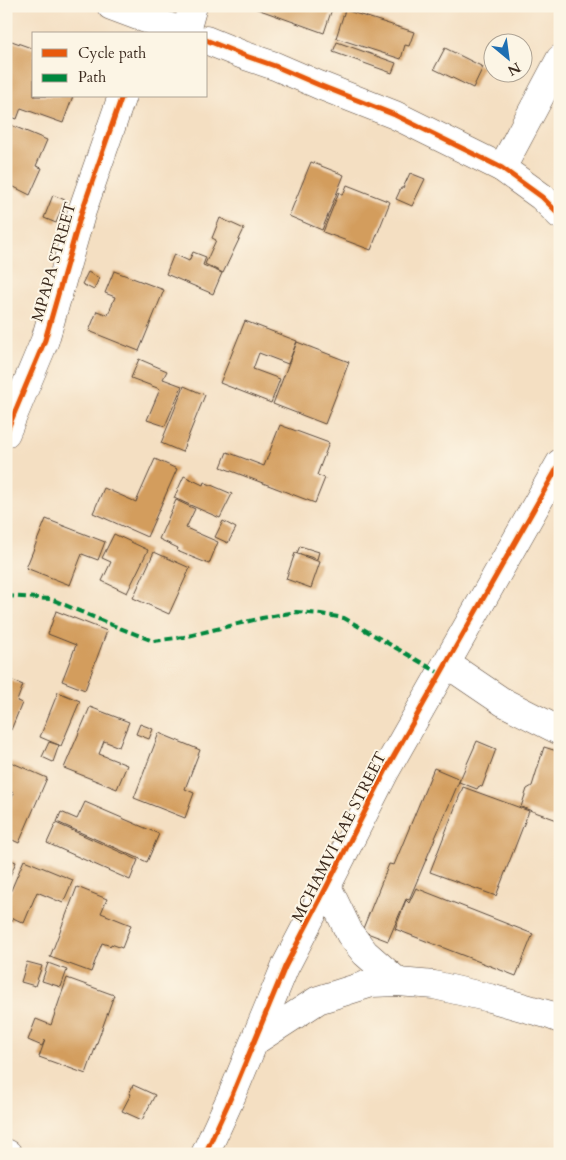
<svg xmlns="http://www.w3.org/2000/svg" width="566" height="1160" font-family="Cardo,serif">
	<rect width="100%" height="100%" fill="#fcf5e5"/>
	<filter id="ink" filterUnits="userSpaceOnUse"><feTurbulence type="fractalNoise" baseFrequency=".02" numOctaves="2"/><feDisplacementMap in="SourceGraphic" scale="10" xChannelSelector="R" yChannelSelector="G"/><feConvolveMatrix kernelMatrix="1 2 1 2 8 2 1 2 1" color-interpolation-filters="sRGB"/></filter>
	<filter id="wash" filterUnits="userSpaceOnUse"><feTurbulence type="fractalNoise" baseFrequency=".0096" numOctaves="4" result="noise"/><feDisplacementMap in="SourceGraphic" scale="20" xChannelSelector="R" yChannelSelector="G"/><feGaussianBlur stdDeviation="1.12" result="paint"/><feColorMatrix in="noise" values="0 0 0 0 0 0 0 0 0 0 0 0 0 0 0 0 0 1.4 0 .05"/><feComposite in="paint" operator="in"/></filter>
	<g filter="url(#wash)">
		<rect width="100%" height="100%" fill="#f4dfc2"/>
		<g id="blocks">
			<g fill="#d39d5d">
				<polygon points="249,6 333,6 324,33"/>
				<polygon points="345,10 414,32 409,46 405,45 401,59 336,38"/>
				<polygon points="6,39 34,49 34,96 73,96 63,123 21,108 17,119 6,115"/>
				<polygon points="337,42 396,63 392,73 333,52"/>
				<polygon points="445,48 483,67 473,88 434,69"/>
				<polygon points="6,123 47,140 36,166 42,168 30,195 6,183"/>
				<polygon points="311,162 344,175 322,230 289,216"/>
				<polygon points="410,173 425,179 412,206 396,199 401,188 403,188"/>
				<polygon points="347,185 390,202 371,250 323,232 339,192 343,195"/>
				<polygon points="53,195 65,200 56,223 44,218"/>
				<polygon points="220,218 244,229 223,273 205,264 216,240 212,238"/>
				<polygon points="193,252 206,257 203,265 222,273 213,294 166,274 174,254 189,261"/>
				<polygon points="114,271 164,290 139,351 89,331 97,311 108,315 115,297 105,293"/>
				<polygon points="88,272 99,278 94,290 82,284"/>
				<polygon points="245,321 297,341 288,364 259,353 253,369 280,379 271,403 220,383"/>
				<polygon points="297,342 349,362 325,424 273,404"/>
				<polygon points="139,359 167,371 163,379 182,386 165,426 147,420 160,389 131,378"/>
				<polygon points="184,386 205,395 182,452 161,443"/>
				<polygon points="280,425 329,443 317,475 325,478 315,503 221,467 227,452 264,466"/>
				<polygon points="155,459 177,469 147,537 93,513 104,488 136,502"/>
				<polygon points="184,476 203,485 204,482 232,494 220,518 174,498"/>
				<polygon points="176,500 195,509 186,528 218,542 209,564 177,551 178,548 159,539"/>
				<polygon points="46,519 105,542 98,560 82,554 70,585 26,568"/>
				<polygon points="223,521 236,528 228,543 215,537"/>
				<polygon points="114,534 148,550 127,593 102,581 111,562 102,558"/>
				<polygon points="300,546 319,552 317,559 297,553"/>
				<polygon points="154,552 190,568 169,614 133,598"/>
				<polygon points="295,553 320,562 311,588 286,579"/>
				<polygon points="56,611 107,631 85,690 62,681 76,645 48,634"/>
				<polygon points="6,678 23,685 17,701 22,703 11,730 6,728"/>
				<polygon points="58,692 80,701 61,746 40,737"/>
				<polygon points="90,707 129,722 119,747 104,741 99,754 127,765 117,789 64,768"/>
				<polygon points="140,724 153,729 149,739 136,734"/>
				<polygon points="159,733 200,750 185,789 194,793 185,818 134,798"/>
				<polygon points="477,741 496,749 482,787 479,786 477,789 459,782"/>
				<polygon points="49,742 59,745 53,762 42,757"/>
				<polygon points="544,747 560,752 560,821 521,807 527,789 532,786"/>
				<polygon points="6,760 47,778 19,843 6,837 6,804 9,805 14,793 6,790"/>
				<polygon points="434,768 460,779 409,900 406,899 388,941 362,931 389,864 394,865"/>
				<polygon points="463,787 529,811 496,896 430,872"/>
				<polygon points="85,802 159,834 147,862 57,822 61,812 77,819"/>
				<polygon points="56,823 138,860 130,880 47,843"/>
				<polygon points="6,858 16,862 6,885"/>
				<polygon points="24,860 73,880 63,903 37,892 24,923 13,918 12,921 6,919 6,902"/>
				<polygon points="77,887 107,899 101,913 131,925 122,948 111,944 111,946 102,943 91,972 50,957"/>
				<polygon points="416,888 533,934 516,976 395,929 406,900 409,903"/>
				<polygon points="27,962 42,966 35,986 21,982"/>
				<polygon points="48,963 67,970 61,987 42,981"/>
				<polygon points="67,978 114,995 86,1074 39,1057 45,1040 42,1046 28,1040 36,1019 51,1025"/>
				<polygon points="133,1085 155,1095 142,1120 122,1111 131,1094 129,1094"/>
			</g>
		</g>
	</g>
	<g filter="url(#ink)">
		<use href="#blocks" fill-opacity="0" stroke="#574537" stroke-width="1"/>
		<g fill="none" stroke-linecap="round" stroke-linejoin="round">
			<defs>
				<g id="minor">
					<polyline points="111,6 143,18 191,34"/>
					<polyline points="186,31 193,6"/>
					<polyline points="206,40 243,55 275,66 319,85 395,115 502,168 542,197 560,215"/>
					<polyline points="502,168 560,59"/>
					<polyline points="6,433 45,340 82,211 122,96"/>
					<polyline points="447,664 503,702 560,731"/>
					<polyline points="327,886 350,934 365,953 398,982"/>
					<polyline points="255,1041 318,1000 372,983 398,982 434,985 490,998 550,1015 560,1019"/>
					<polyline points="6,1153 8,1154"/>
					<polyline points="205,1154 232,1095 285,967 327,886 386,770 560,463"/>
				</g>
			</defs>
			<use href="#minor" stroke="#574537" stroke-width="29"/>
			<use href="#minor" stroke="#fff" stroke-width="28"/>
			<g stroke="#00873e" stroke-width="4" stroke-dasharray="8 4" stroke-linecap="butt">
				<polyline points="6,596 51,599 112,625 153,641 184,637 262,618 296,612 321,614 344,618 441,674"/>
				<polyline points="552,1154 560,1152"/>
			</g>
			<defs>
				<g id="cycleway">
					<polyline points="206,40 243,55 275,66 319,85 395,115 502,168 542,197 560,215"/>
					<polyline points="6,433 45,340 82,211 122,96"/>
					<polyline points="205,1154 232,1095 285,967 327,886 386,770 560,463"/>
				</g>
			</defs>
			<use href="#cycleway" stroke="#fcf5e5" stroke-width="8"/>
			<use href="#cycleway" stroke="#e8590c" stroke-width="5"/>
		</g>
	</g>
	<g text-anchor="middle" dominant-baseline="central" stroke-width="4" stroke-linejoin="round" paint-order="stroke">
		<g font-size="16" fill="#3b2a1e" stroke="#fcf5e5">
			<text transform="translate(54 262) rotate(-74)">MPAPA STREET</text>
			<text transform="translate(339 837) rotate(-63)">MCHAMVI KAE STREET</text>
		</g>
	</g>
	<rect width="566" height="1160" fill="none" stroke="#fcf5e5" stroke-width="25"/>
	<rect x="32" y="32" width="175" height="65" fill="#fcf5e5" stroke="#afa495"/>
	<rect x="42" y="49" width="25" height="8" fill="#e8590c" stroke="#afa495"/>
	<text x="78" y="58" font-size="15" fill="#3b2a1e">Cycle path</text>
	<rect x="42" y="74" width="25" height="8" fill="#00873e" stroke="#afa495"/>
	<text x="78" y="82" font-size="15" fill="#3b2a1e">Path</text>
	<g transform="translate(508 58) rotate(151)"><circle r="24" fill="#fcf5e5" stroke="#afa495"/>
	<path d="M0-4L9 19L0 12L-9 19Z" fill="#1f6fb2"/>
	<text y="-8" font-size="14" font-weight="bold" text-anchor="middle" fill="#3b2a1e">N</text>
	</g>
</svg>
